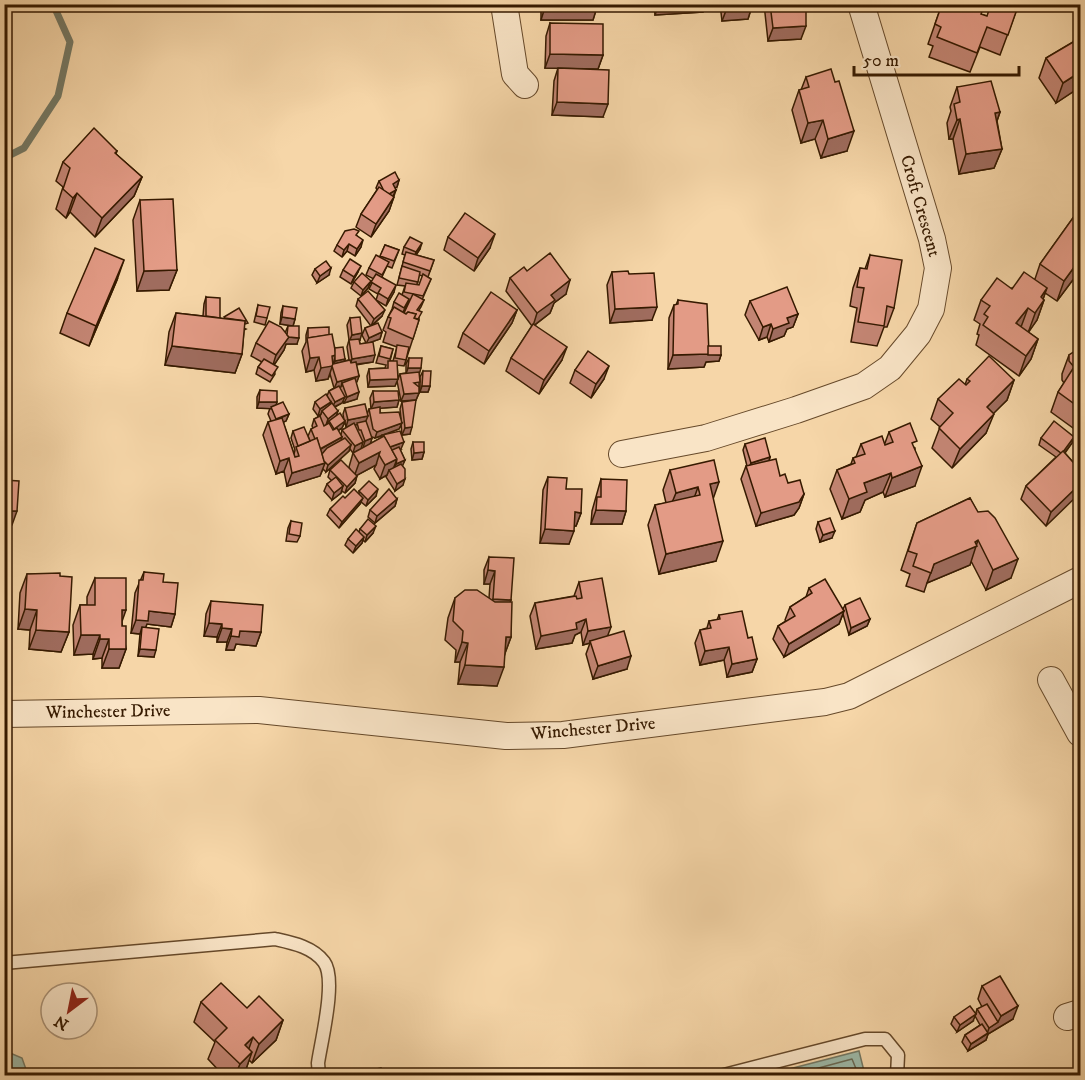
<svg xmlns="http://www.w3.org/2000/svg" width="1085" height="1080" font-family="'IM FELL DW Pica',serif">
	<rect width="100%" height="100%" fill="#f6d6a8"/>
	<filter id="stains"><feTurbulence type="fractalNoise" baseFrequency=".00333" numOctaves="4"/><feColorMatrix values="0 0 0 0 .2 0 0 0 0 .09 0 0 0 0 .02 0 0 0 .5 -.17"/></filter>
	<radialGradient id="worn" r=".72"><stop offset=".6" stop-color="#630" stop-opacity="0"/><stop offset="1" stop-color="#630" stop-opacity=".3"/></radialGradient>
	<g fill="#9db9a8" stroke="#747965" stroke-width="1.5">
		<polygon points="859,1051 865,1075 766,1075"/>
		<polygon points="10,1053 22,1058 28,1075 5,1075 5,1054"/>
	</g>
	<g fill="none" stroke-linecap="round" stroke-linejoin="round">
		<polyline stroke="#6a6a54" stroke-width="1.5" points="789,1076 852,1059 859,1076"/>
		<polyline stroke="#747965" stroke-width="7" points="4,158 24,148 58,96 70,42 53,4"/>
		<defs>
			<g id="lane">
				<path d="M4,963l271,-24c18,4 38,8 49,23 13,17 -3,80 -6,101l1,13"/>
				<polyline points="720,1076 865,1039 885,1039 898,1055 897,1076"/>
			</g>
			<g id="street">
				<polyline points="504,4 515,74 525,85"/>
				<polyline points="622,454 706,438 796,410 864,386 890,368 918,334 931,309 938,268 932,239 861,4"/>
				<polyline points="1051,680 1080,733"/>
				<polyline points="4,714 259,710 506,736 563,735 825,702 849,696 1080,580"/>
				<polyline points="1067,1017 1080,1013"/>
			</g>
		</defs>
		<use href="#lane" stroke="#66492a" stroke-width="15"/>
		<use href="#street" stroke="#66492a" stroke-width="28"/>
		<use href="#lane" stroke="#f9e4c6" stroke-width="12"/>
		<use href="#street" stroke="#f9e4c6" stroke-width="26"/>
	</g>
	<g fill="#c38573" stroke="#361a00" stroke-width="1.5" fill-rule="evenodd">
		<polygon points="541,4 597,4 597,7 593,20 541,20"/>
		<polygon points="654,4 706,4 703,12 655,15"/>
		<polygon points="720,4 752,4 752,6 748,19 722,21"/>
		<polygon points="764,4 806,4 801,39 768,41"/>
		<polygon points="942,4 987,16 1017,9 1000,55 980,47 970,72 929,57 933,46 928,44"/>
		<polygon points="550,23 603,55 598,69 545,68 546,36"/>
		<polygon points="1080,25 1080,87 1056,103 1039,78 1046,58 1073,42 1079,26"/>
		<polygon points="558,68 603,117 552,115 554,81"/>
		<polygon points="806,77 847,151 821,158 815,139 801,143 792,110 799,90 801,90"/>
		<polygon points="957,87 1000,112 997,121 1002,149 994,168 959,174 953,139 949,139 947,123 951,111 950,107"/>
		<polygon points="117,151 116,154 142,177 134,196 95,237 70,212 66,218 56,209 63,187 56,181 63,162"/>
		<polygon points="399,180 397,187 395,188 396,190 389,211 371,237 356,227 361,214 377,190 376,188 379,181"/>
		<polygon points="140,200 177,270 169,290 137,291 133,220"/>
		<polygon points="1080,208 1080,276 1078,280 1075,277 1057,301 1045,293 1043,299 1044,300 1037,320 1028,332 1038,339 1031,359 1019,376 976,345 979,335 977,334 980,324 974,320 981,300 1035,279 1040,264"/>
		<polygon points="357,236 361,247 355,256 347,251 342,257 334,251 337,245"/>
		<polygon points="448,237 490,248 474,271 444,250"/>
		<polygon points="385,245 399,250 392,268 387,266 382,277 394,292 386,306 376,300 378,294 369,289 374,279 366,275 369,268 380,257"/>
		<path d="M404,247l16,2 -4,6 18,5 -6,17 3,2 -9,21h2l-3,7 -2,3v10l-13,40 -2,6 -7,-1 1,14 2,-5 6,-1v-9l3,-6 10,16v19l-3,7 -15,1 -4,-20 -2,5 -27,1 -1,-11 2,-7 16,-1 1,-3 -10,-2 5,-17 12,3 -3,12h3l4,-14 -14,-5 3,-10 -3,-2 5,-13 4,-8 2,-7 8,-7 3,-9 -8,-1 8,-30 -3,-1zM419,275l4,1 -4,9 -2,-1zM409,300l1,1 -6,12 -1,-1z"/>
		<polygon points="870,255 894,308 887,327 884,327 877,346 851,342 857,308 850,306 853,288 860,268 865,269"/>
		<polygon points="315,269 329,275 317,283 312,275"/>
		<polygon points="343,270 358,272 351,284 340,277"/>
		<polygon points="527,271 566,294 554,303 550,313 535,325 562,360 539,394 506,371 511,358 532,326 506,291 510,278"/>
		<polygon points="612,272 629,274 652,320 610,323 607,285"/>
		<polygon points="117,280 89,346 60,333 67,313"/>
		<polygon points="371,281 368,288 361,296 351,288 354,282"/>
		<polygon points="206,297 220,318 246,329 244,330 242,354 235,373 165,365 169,332 176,313 203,316 204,304"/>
		<path d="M358,299l24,17 -9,9 9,7 -2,7 -9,3 2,20 -17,3 3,11 -3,7 1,16 -13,4 -1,-2 -1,2 -7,4 2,9 7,4 -1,-6 2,-6 22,6 2,-5h2l-1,-11 3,-7 26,9 -2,7 -17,1v5l21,6 -1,-10 2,-7 8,32 -8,1 -1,-11 -2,5 -13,5 15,15h-1l5,11 -3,6 1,19 -8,6 -9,-14 1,-2 -7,4 -6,-10 2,-4 -19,10 -2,8 -10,10 -3,-2 -1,2 -9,7 -8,-9 3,-7 5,-3 -4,-4 2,-7 20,-1 -1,-2 4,-14 7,-3 -7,3 -3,-4 -1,2 -23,21 -3,-3 -3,7 -33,10 -3,-15 -8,3 -13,-39 5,-13 3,-1 -3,-7 2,-6h-13v-11l3,-7 16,15 13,9 -3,7 -3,1 11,32 1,-4 -4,-12 2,-7 17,10 -2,-5 3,-7 2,-1 -1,-2 2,-7 6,-3 1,-2 -3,2 -5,-7 2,-7 12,-6 2,-5 5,-3 -4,-14 -2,5 -12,2 -2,-11 -8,2 -4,-21 4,-9v-7l2,-7 21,7 6,13 10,11 -1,2 5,-1 -2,-13 2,-7 -2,-15 3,-7 10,22h-1l1,4 6,-1 -4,-8 3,-7 6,-2 -15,-20zM345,422l1,5 4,-1 -8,4 -1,5 -3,-4 4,-3zM382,436l-1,2 -11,6 2,-6v-1l3,1z"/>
		<polygon points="678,300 708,346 721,355 719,361 706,362 704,367 668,369 669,318 674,305 676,305"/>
		<polygon points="750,301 798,314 793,327 787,329 784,336 769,342 767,337 759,340 745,315"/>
		<polygon points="258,305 267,318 265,325 254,322"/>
		<polygon points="283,306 295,319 293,326 280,324 281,313"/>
		<polygon points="517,310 512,323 484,364 458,347 463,333"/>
		<polygon points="288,326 297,344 286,344 284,350 274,365 275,374 270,382 256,374 258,367 262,362 251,356 256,343 285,333"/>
		<polygon points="1080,350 1080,433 1051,412 1058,392 1064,383 1062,380 1062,374 1069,355"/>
		<polygon points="575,370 604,379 591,398 570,383"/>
		<polygon points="423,371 430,386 428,392 420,392 420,377"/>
		<polygon points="967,379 1014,380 1007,400 993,413 986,433 952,468 932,448 940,427 931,419 938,399 965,385"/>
		<polygon points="889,432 915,448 915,486 885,497 883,492 865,500 860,512 842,519 830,489 837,470 851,464 853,458 856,457 861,444 885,443"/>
		<polygon points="1074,437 1072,443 1065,453 1080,470 1046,526 1021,499 1026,486 1056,457 1039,445 1041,438"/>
		<polygon points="413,442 424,452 422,459 412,460 411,449"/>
		<polygon points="745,444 770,457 769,461 780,476 788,483 804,494 799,508 794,515 756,526 741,479 746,466 747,466 743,450"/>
		<polygon points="670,470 713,498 716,561 659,574 648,525 655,505 666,503 663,490"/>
		<polygon points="548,477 566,489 581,513 576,526 574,526 569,544 540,543 543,490"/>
		<polygon points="601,479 626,511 622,524 591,524 592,511"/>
		<polygon points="359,491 376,496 366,506 361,502 360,504 339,528 327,515 330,509 345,498 359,494"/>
		<polygon points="970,498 1011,578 986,590 971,561 970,565 927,583 924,592 906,586 910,574 901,570 917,523"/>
		<polygon points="397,499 395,506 375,523 368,517 370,510"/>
		<polygon points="291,521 300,536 297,542 286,541 288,528"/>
		<polygon points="818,522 832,538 820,542 816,529"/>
		<polygon points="360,529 373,533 365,542 363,540 362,543 353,553 345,545 348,539 359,532"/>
		<polygon points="489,557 511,600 510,602 511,637 505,653 497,686 458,684 460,662 455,662 456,650 445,640 448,618 455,598 489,598 490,584 484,584 484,570"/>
		<polygon points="144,572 163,582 175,614 171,627 147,624 145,628 154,657 138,656 140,634 131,633 135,593"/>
		<polygon points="27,574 60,576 69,632 61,652 29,649 30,630 18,629 20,593"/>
		<polygon points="95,578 122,623 126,649 119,668 102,668 102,658 93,659 93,654 74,655 73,625 80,605 87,605 87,597"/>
		<polygon points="579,582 608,636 627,669 593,679 586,654 590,643 583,645 581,632 575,635 572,643 536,649 530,616 535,603 574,596"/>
		<polygon points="809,588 843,609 845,605 870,619 867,626 849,635 843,614 839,624 784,657 773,639 778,626 786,621 785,620 790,607 806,597"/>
		<polygon points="211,601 261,632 256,646 236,644 234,650 226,650 227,642 217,642 217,637 204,636 206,614"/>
		<polygon points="719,615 748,638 757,659 752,672 727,677 724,660 700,665 695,643 700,630 707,628 709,621 717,620"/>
		<polygon points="982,986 1013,1019 988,1034 986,1040 968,1051 962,1042 965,1035 980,1025 975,1016 977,1009 982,1007 978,999"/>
		<polygon points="201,1002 247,1008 283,1020 276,1040 252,1063 249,1060 245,1072 241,1076 224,1076 208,1059 215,1042 194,1022"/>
		<polygon points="954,1017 973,1021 957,1032 951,1024"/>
	</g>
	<g fill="#9f6c5e" stroke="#361a00" stroke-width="1.5">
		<polygon points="659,4 706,4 703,12 655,15"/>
		<polygon points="752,6 748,19 722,21 727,8"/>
		<polygon points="545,7 597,7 593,20 541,20"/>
		<polygon points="806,26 801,39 768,41 773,28"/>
		<polygon points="550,54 603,55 598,69 545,68"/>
		<polygon points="1080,72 1080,87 1056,103 1063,83"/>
		<polygon points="557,102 608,104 603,117 552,115"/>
		<polygon points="1000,112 993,132 995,113"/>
		<polygon points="960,119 953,139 949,139 957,120"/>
		<polygon points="823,120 815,139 801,143 808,123"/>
		<polygon points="854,131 847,151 821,158 828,139"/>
		<polygon points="1002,149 994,168 959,174 966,154"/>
		<polygon points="142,177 134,196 95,237 102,218"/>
		<polygon points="399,180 397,187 390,190 393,184"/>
		<polygon points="396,190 393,196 384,202 387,195"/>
		<polygon points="77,193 70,212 66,218 73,198"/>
		<polygon points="394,197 389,211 371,237 376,224"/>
		<polygon points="495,234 490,248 474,271 478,258"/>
		<polygon points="363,240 361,247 355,256 357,249"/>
		<polygon points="422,243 420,249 414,258 416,252"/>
		<polygon points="349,244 347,251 342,257 344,250"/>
		<polygon points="1080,259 1075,277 1057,301 1064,281"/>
		<polygon points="124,260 117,280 89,346 96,326"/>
		<polygon points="361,266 358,272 351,284 354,277"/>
		<polygon points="331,268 329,275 317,283 320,276"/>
		<polygon points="177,270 169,290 137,291 144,271"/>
		<polygon points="570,280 566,294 554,303 550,313 533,326 537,313 551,295"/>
		<polygon points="371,281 368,288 361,296 363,290"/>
		<polygon points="396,285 394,292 386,306 388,299"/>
		<polygon points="1047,288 1041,305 1044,300 1037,320 1028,333 1041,297"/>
		<polygon points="657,307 652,320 610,323 615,309"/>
		<polygon points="1028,308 1021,327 1016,323"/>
		<polygon points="385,310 382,316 371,326 374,319"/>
		<polygon points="517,310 512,323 484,364 489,351"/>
		<polygon points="798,314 793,327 787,329 784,336 769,342 773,329 787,318"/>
		<polygon points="282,317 295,319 293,326 280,324"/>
		<polygon points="771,324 767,337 759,340 763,327"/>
		<polygon points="382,332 380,339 366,344 369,338"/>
		<polygon points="362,333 360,340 349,342 352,335"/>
		<polygon points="287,337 299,338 297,344 286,344 284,350 272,368 276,355"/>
		<polygon points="1038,339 1031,359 1019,376 1026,356"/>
		<polygon points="172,346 242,354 235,373 165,365"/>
		<polygon points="567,347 562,360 539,394 544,380"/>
		<polygon points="709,354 721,355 719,361 706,362 704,367 668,369 673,355"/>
		<polygon points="336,355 328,379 316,381 321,368 332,356"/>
		<polygon points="375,355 373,362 350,365 352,359"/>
		<polygon points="319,357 314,370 306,372 310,358"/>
		<polygon points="345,359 342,366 333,367 335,361"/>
		<polygon points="609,366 604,379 591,398 596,384"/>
		<polygon points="408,368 421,368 419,375 406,374"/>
		<polygon points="359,376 357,382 343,386 342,383 341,387 334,389 337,382"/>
		<polygon points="398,379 395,386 368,387 370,380"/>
		<polygon points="1014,380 1007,400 980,427 987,407"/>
		<polygon points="422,386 430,386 428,392 420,392"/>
		<polygon points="359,392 357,399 344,403 347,397"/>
		<polygon points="419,393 416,400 401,401 404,394"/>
		<polygon points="345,397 342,403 332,408 335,402"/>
		<polygon points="399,400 397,407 371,409 374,402"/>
		<polygon points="259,402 277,402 275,409 257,408"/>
		<polygon points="331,402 329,409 322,411 321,414 318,416 320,409"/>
		<polygon points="338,411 336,417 329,421 326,425 328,419"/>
		<polygon points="289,414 286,421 274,427 276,420"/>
		<polygon points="994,414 986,433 952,468 960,449"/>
		<polygon points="368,416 365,423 346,427 348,420"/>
		<polygon points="345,421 342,428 331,435 334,429"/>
		<polygon points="402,423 399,429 375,438 377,432"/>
		<polygon points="412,427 410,434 402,435 405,428"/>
		<polygon points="342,437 340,444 317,457 319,450"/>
		<polygon points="1074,437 1072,443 1059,460 1062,453"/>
		<polygon points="372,438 370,445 363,448 365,441"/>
		<polygon points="363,442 361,449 353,453 355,446"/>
		<polygon points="404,442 401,449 391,452 387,448"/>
		<polygon points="351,445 349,451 326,472 328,465"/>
		<polygon points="380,452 376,465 354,477 359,463"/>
		<polygon points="424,452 422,459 412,460 414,453"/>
		<polygon points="770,457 768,464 748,469 751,463"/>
		<polygon points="289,458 284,471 276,474 280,461"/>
		<polygon points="397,459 392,472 389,470 387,475 380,479 385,465"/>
		<polygon points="405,460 402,467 393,470 396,464"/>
		<polygon points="325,463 320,476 287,486 292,473"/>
		<polygon points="922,466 915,486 885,497 892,478"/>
		<polygon points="891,473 883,492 865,500 860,512 842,519 849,499 864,483"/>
		<polygon points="357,476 355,483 345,493 347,487"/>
		<polygon points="405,479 403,485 395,491 397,484"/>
		<polygon points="719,482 712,502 710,484"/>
		<polygon points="1080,484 1080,493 1046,526 1051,512"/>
		<polygon points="343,486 341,493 332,500 334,493"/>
		<polygon points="698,487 691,507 668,512 676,493"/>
		<polygon points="378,489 376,496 366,506 368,500"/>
		<polygon points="804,494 799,508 794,515 756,526 761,513"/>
		<polygon points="363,498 360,504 339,528 342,522"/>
		<polygon points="397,499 395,506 375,523 377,516"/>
		<polygon points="596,510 626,511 622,524 591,524"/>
		<polygon points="4,511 17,511 12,525 4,524"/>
		<polygon points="575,512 581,513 576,526 570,526"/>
		<polygon points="376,526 373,533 365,542 367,535"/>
		<polygon points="545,529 574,531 569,544 540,543"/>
		<polygon points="835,531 832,538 820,542 823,535"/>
		<polygon points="364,537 362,543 353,553 356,546"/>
		<polygon points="978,540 970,565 927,583 934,564"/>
		<polygon points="723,541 716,561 659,574 666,554"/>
		<polygon points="1018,559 1011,578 986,590 993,570"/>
		<polygon points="488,570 495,571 490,584 484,584"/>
		<polygon points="493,599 511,600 506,613 488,612"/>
		<polygon points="25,609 37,610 30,630 18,629"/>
		<polygon points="122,610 126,610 119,630"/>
		<polygon points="149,611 175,614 171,627 147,624 143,634 142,627 140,634 131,633 136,620"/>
		<polygon points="844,611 839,624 784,657 789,644"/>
		<polygon points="586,619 581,632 575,635 572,643 536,649 541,636"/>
		<polygon points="870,619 867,626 849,635 851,628"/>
		<polygon points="209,623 222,624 217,637 204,636"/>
		<polygon points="611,627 606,640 590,641 590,643 583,645 588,631"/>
		<polygon points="222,628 232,629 227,642 217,642"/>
		<polygon points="36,630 69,632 61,652 29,649"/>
		<polygon points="240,631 261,632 256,646 236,644 234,650 226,650 231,636"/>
		<polygon points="81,635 100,635 93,654 74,655"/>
		<polygon points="506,637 511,637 504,656"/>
		<polygon points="100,639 109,639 102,658 93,659"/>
		<polygon points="462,642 468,643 460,662 455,662"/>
		<polygon points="729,647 724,660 700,665 705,651"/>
		<polygon points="109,649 126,649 119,668 102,668"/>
		<polygon points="140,649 156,650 154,657 138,656"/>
		<polygon points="631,656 627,669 593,679 598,666"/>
		<polygon points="757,659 752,672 727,677 732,664"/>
		<polygon points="465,665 504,667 497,686 458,684"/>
		<polygon points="1018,1006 1013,1019 988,1034 986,1040 968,1051 971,1044 987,1034 989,1028 998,1022 1001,1016"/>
		<polygon points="976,1014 973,1021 957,1032 960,1025"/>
		<polygon points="283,1020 276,1040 252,1063 259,1044"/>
		<polygon points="253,1037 246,1057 245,1045"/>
		<polygon points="252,1052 245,1072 241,1076 235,1076 240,1064"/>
	</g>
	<g fill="#e39b86" stroke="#361a00" stroke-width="1.5">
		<rect x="545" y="4" width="52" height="3"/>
		<polygon points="726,4 752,4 752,6 727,8"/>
		<polygon points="770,4 806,4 806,26 773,28"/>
		<polygon points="942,4 985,4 981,14 987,16 991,4 1004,4 1017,9 1008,35 987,27 977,53 937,37 941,27 935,24"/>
		<polygon points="550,23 603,24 603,55 550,54"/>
		<polygon points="1080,38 1080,72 1063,83 1046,58"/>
		<polygon points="558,68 609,70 608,104 557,102"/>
		<polygon points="831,69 835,82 839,81 854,131 828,139 823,120 808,123 799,90 809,87 806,77"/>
		<polygon points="991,81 1000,112 995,113 1002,149 966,154 960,119 957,120 954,104 960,102 957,87"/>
		<polygon points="94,128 117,151 115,153 142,177 102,218 77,193 73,198 63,189 70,168 63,162"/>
		<polygon points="395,172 399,180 393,184 396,190 389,194 384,191 379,181"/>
		<polygon points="379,187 394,197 376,224 361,214"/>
		<polygon points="173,199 177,270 144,271 140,200"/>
		<polygon points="1080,208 1080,259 1064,281 1040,264"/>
		<polygon points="465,213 495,234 478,258 448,237"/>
		<polygon points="354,229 359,231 356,235 363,240 357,249 349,244 344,250 337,245 345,231"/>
		<polygon points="410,237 422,243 416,252 404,247"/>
		<polygon points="385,245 399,250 394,261 380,256"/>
		<polygon points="95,248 124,260 96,326 67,313"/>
		<polygon points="406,252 434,260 430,271 403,262"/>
		<polygon points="550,253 570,280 551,295 555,300 537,313 510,278 524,267 527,271"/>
		<polygon points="376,255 389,262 382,275 369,268"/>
		<polygon points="870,255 902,260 894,308 887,306 884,326 858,322 864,288 857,287 860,268 867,269"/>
		<polygon points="350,259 361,266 354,277 343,270"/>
		<polygon points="326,261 331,268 320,276 315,269"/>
		<polygon points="402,266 420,272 418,282 399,278"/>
		<polygon points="628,271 629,274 654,273 657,307 615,309 612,272"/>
		<polygon points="1024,272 1047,288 1041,297 1044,300 1035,313 1028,308 1016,323 1038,339 1026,356 983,325 988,317 984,314 990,306 981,300 997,278 1012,289"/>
		<polygon points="362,273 371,281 363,290 354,282"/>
		<polygon points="376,274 396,285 388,299 378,293 381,288 371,282"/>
		<polygon points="423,274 431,279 423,296 404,292 406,283 419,285"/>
		<polygon points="787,287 798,314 787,318 789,323 773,329 771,324 763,327 750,301"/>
		<polygon points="368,291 385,310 374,319 358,299"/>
		<polygon points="491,292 517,310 489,351 463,333"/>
		<polygon points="399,293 409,299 404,308 394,302"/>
		<polygon points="413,294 424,300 417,310 422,312 418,319 414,318 416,314 408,312 406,314 404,313"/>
		<polygon points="206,297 220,298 220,318 206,316"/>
		<polygon points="678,300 707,304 709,354 673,355 674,305 678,304"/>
		<polygon points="258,305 270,307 267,318 256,316"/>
		<polygon points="283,306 297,308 295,319 282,317"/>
		<polygon points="394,307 406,314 408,312 416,314 414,318 419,320 413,339 388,328 391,318 388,317"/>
		<polygon points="239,308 248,323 245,324 245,321 225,318 224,317"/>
		<polygon points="176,313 245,321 242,354 172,346"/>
		<polygon points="360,317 362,333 352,335 350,318"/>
		<polygon points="269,321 281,327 289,337 276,355 256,343"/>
		<polygon points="378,323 382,332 369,338 365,328"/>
		<polygon points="533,324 567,347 544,380 511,358"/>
		<polygon points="288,326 299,326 299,338 289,337 287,335"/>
		<polygon points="329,327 329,335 308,338 308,328"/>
		<polygon points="332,334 336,355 332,356 333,366 321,368 319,357 310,358 307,338"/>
		<polygon points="359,339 360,344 373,342 375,355 352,359 349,340"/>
		<polygon points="397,345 409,347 406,360 395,358"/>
		<polygon points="381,346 393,349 390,359 379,356"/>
		<rect x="708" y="346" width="13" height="9"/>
		<polygon points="343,347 345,359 335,361 335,348"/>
		<polygon points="1078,349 1080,350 1080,408 1058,392 1074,367 1069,361 1069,355"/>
		<polygon points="588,351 609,366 596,384 575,370"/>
		<polygon points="989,356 1014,380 987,407 994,414 960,449 939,428 953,413 938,399 959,379 966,385 970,381 967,379"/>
		<polygon points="409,358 422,358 421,368 408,368"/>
		<polygon points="264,359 278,367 272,376 258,367"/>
		<polygon points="350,360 351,363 356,362 359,376 337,382 332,366 333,364"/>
		<polygon points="388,361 397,361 398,379 370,380 369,369 388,368"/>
		<polygon points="423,371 431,371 430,386 422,386"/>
		<polygon points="419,372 420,382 414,383 419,387 419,393 404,394 400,374"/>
		<polygon points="355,378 359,392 347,397 342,383"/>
		<polygon points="339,386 345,397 335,402 329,391"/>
		<polygon points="260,390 277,391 277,402 259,402"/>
		<polygon points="373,391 398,391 399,400 374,402"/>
		<polygon points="326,394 331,402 320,409 315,402"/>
		<polygon points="416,400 412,427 405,428 402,402"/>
		<polygon points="283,402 289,414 276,419 271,407"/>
		<polygon points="332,403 338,411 328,419 322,411"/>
		<polygon points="365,404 368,416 348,420 345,408"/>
		<polygon points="380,407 380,413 399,412 402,423 377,432 373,429 369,409"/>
		<polygon points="340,413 345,421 334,429 329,421"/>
		<polygon points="320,416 324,426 329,423 333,430 337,428 342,437 320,449 317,438 315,439 311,429 317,426 314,419"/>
		<polygon points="282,418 295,457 299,456 296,447 317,438 325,463 292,473 289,458 280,461 268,422"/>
		<polygon points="366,421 372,438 365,441 361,430 359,430 357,423"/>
		<polygon points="1054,421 1074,437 1063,452 1061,453 1041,438"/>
		<polygon points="354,423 363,442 355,446 342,430"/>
		<polygon points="910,423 917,441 912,443 922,466 892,478 891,473 864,483 867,492 849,499 837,470 855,463 853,458 865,454 861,444 882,436 885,445 893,442 889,432"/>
		<polygon points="304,427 310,441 298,446 293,431"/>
		<polygon points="400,431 404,442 390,447 384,436 383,437 382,435"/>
		<polygon points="384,436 397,459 385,465 379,455 380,452 359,463 353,453"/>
		<polygon points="345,438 351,445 328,465 324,461 322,454 327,448"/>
		<polygon points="765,438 770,457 751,463 745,444"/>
		<polygon points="413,442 424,442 424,452 414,453"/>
		<polygon points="399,447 405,460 396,464 397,459 392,450"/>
		<polygon points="1063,451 1080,470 1080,484 1051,512 1026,486"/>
		<polygon points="776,459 780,476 785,474 788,483 800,480 804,494 799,502 761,513 746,466"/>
		<polygon points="341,460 357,476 347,487 330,470"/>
		<polygon points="714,460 719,482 710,484 723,541 666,554 655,505 700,495 698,487 676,493 670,470"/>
		<polygon points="401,464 405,469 405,479 397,484 389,470"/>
		<polygon points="336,477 343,486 334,493 327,484"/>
		<polygon points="548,477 567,478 566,489 582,489 581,513 575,512 574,531 545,529"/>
		<polygon points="601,479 627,480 626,511 596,510 597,497 601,497"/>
		<polygon points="4,480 19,481 17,511 4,511"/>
		<polygon points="369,481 378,489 368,500 359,491"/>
		<polygon points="354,489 363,498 342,522 330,509 343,496 345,498"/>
		<polygon points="389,489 397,499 377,516 370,510"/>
		<polygon points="970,498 978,512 988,511 995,518 1018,559 993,570 978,540 975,542 977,546 934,564 931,573 913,566 917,554 908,551 917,523"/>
		<polygon points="830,518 835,531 823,535 818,522"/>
		<polygon points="368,519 376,526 367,535 360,529"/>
		<polygon points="291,521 302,523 300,536 289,534"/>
		<polygon points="356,529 364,537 356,546 348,539"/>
		<polygon points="489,557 514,558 511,600 493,599 495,571 488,570"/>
		<polygon points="144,572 164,574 163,582 178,583 175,614 149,611 148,621 136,620 139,580 143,580"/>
		<polygon points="60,573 60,576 72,577 69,632 36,630 37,610 25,609 27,574"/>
		<polygon points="95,578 126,578 126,610 122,610 122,626 126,626 126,649 109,649 109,639 100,639 100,635 81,635 80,605 95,605"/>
		<polygon points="602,578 611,627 588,631 586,619 576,623 577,629 541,636 535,603 576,596 577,599 582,598 579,582"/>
		<polygon points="825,579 844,611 789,644 778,626 795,616 790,607 812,593 809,588"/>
		<polygon points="465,590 477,590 495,602 512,602 511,637 506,637 504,667 465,665 468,643 462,642 463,631 453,621 455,598"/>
		<polygon points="860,598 870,619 851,628 845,605"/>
		<polygon points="211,601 263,605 261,632 240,631 239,637 231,636 232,629 222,628 222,624 209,623"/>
		<polygon points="742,611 748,638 752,637 757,659 732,664 729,647 705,651 700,630 711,628 709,621 720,619 719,615"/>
		<polygon points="142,627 159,629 156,650 140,649"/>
		<polygon points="624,631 631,656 598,666 590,641"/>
		<polygon points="1000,976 1018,1006 1001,1016 982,986"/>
		<polygon points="221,983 247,1008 259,996 283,1020 259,1044 253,1037 245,1045 252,1052 240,1064 215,1040 227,1028 201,1002"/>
		<polygon points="987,1004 998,1022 989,1028 977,1009"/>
		<polygon points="970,1006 976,1014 960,1025 954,1017"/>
		<polygon points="982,1024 988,1033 971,1044 965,1035"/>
		<polygon points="381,1068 383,1076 356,1076 355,1074"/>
	</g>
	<g text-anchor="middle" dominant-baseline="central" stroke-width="4.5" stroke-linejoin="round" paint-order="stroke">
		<g font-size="18" fill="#361a00" stroke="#f9e4c6">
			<text transform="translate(920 206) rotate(74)">Croft Crescent</text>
			<text transform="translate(108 712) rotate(-1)">Winchester Drive</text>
			<text transform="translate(593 729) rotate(-5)">Winchester Drive</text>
		</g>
	</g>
	<rect width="1085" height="1080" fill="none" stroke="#f6d6a8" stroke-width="24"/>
	<rect x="6" y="6" width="1073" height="1068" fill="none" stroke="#361a00" stroke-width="3"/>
	<rect x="12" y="12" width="1061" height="1056" fill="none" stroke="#361a00" stroke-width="1.5"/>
	<g transform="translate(69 1011) rotate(212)"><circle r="28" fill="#f9e4c6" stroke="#ab9377" stroke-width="1.5"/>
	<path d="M0-4.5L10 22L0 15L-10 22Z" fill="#8f2418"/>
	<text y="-9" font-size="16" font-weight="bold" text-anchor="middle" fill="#361a00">N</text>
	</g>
	<path d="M854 66v9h165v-9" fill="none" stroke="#361a00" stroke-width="3"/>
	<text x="863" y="66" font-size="18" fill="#361a00" stroke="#f9e4c6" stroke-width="4.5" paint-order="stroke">50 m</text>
	<rect width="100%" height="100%" filter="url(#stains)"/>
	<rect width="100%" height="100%" fill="url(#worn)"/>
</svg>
